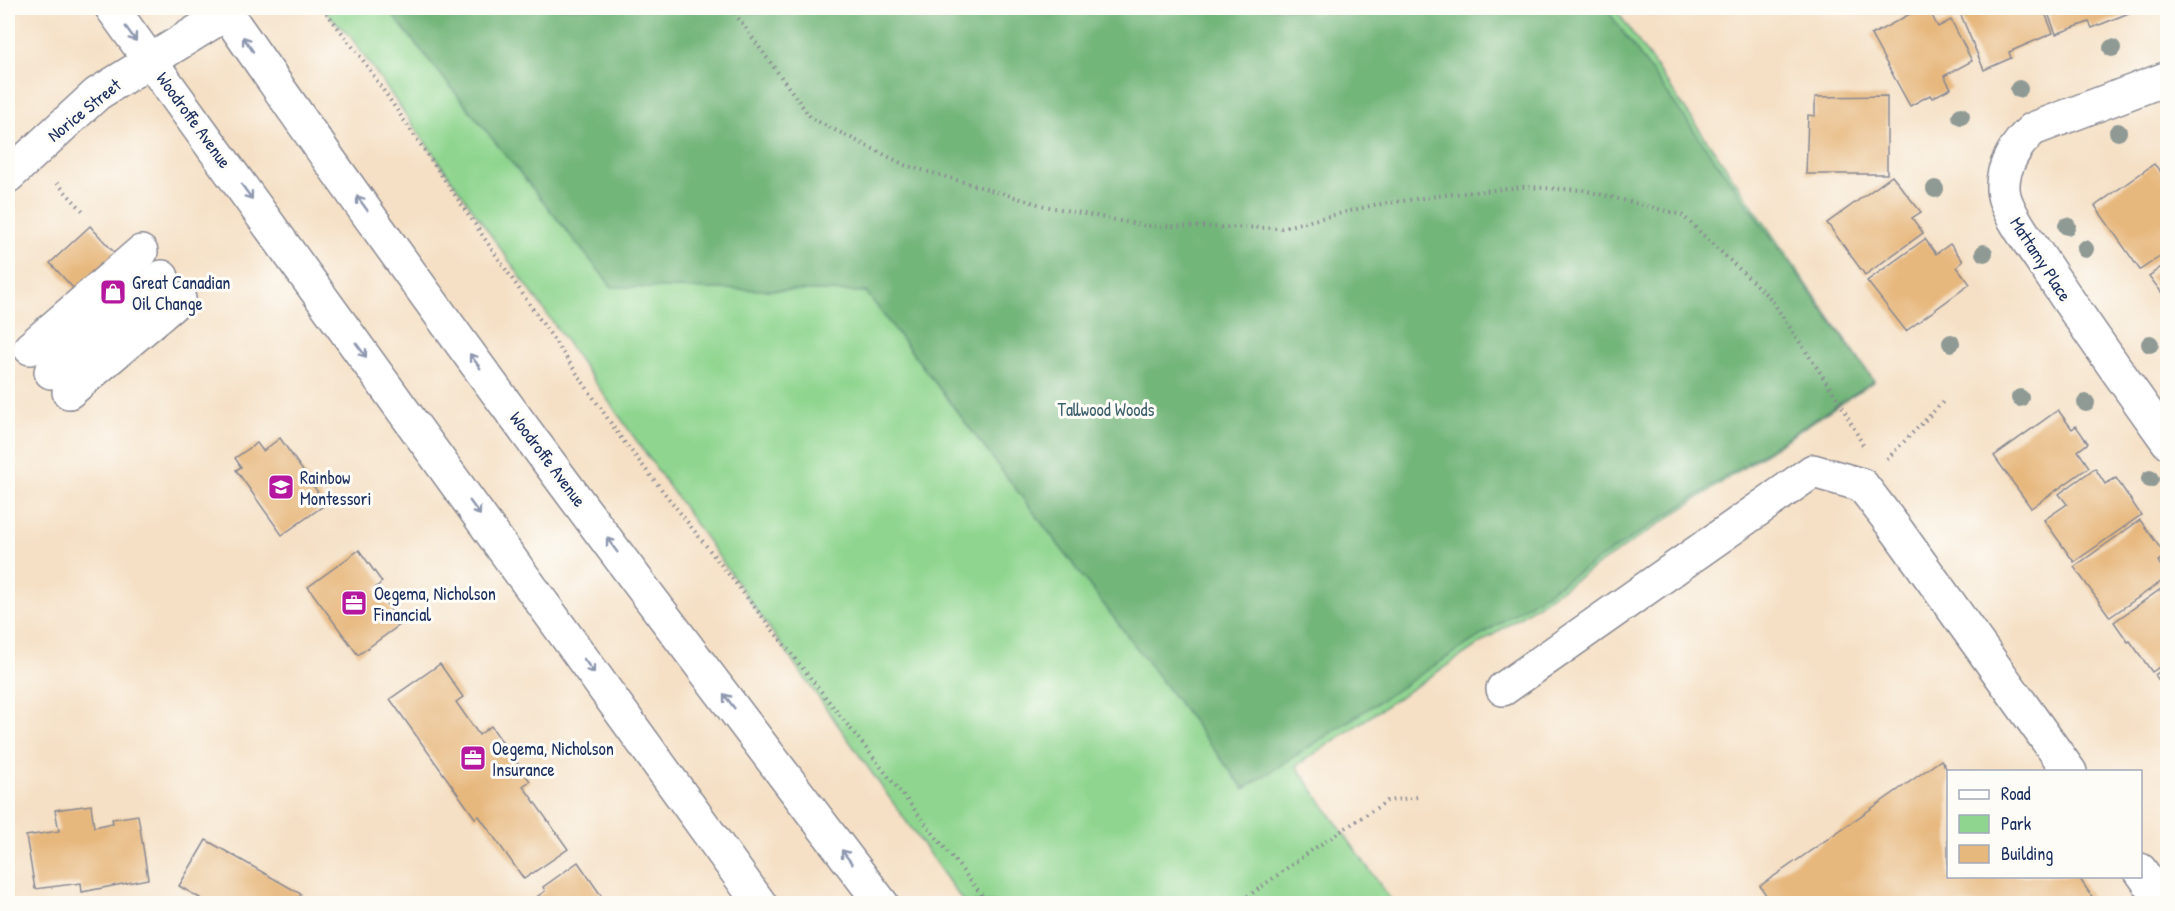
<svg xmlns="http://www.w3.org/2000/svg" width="2175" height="911" font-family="'Patrick Hand',sans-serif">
	<rect width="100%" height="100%" fill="#fdfcf7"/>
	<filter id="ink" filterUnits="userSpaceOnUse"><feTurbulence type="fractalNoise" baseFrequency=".0167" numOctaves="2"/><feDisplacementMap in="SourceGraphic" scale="12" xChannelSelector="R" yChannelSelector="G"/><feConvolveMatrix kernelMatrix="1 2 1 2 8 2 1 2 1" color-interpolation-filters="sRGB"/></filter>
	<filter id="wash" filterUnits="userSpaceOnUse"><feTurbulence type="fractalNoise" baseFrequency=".008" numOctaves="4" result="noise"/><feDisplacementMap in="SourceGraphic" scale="24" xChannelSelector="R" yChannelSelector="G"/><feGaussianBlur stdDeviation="1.35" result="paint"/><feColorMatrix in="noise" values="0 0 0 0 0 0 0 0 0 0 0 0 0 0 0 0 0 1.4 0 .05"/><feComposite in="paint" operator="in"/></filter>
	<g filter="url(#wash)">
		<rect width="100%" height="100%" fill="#f5e0c5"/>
		<polygon fill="#8fd58f" stroke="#558276" stroke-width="1.5" points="322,8 1615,8 1874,381 1296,766 1393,903 964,903 350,36"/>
		<polygon fill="#73b67a" stroke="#47726c" stroke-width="1.5" points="387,8 1606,8 1874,381 1244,789 866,292 612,287"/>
		<g id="blocks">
			<g fill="#e7b87e">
				<polygon points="1921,8 1928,8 1938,27 1951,20 1972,61 1944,76 1951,88 1932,98 1930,95 1910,106 1871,35"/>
				<polygon points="1958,8 2043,8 2053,33 2009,52 2011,58 1984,70"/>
				<polygon points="2046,8 2129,8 2131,12 2092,28 2089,22 2056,34"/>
				<polygon points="1887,96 1887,174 1806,174 1808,115 1815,116 1815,97"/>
				<polygon points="2154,164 2168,180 2168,251 2140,270 2095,206"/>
				<polygon points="1892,176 1921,212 1912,218 1923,233 1865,275 1827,223"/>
				<polygon points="90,226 177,321 136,356 50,263"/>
				<polygon points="1925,239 1936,254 1950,244 1963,261 1957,267 1970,284 1906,331 1867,281"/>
				<polygon points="2168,262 2168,301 2149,276"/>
				<polygon points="2058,410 2072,429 2076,426 2088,443 2078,451 2089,467 2031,508 1994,456"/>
				<polygon points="280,438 326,504 282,535 236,470 241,467 235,458 257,443 263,451"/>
				<polygon points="2095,468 2105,484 2116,478 2141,515 2074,562 2044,520 2067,504 2059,494"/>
				<polygon points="2140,520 2166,556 2158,561 2168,577 2110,617 2074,567"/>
				<polygon points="359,550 382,582 375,588 401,624 358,655 308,587"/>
				<polygon points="2168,584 2168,661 2152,672 2130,641 2128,642 2114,622"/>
				<polygon points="440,664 463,697 456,702 479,735 491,726 530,781 523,786 568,849 524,879 479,816 475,818 390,699"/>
				<polygon points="2168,666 2168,693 2155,675"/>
				<polygon points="1941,760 1948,771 1948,876 2078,876 2097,904 1772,904 1760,886"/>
				<polygon points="91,805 94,827 113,823 112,819 138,815 148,879 82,892 81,883 35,889 26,836 59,831 55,810"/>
				<polygon points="206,840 301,894 296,904 210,904 179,886"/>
				<polygon points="578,862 607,904 527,904 545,891 543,887"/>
			</g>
		</g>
	</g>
	<g filter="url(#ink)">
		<use href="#blocks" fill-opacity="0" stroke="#888892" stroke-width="1.5"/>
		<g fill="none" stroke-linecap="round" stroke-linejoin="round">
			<defs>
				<g id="minor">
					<path d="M2168,78l-135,51c-16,14 -31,37 -30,59 0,21 27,55 39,73 40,61 83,121 126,181"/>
					<polyline points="8,176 97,94 227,13"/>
					<polyline points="30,348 141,252"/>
					<polyline points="51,372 162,277"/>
					<polyline points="69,392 179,299"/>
					<polyline points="1503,689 1813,471 1862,485 1898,532 2070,772"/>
					<polyline points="2140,870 2164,904"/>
				</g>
				<g id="major">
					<polyline points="112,8 760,904"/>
					<path d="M223,8c210,305 434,601 659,896"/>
				</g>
			</defs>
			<use href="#minor" stroke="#888892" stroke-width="36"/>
			<use href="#major" stroke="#888892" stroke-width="36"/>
			<g stroke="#888892" stroke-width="4" stroke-dasharray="1.5 4.5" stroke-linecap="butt">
				<polyline points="323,8 362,59 621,438 989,904"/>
				<polyline points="732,8 738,18 811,118 905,165 1045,206 1146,226 1281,228 1374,205 1444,195 1524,187 1583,190 1682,215 1771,299 1839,401 1863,445"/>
				<polyline points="57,183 83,211"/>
				<polyline points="1887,459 1945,400"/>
				<polyline points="1231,904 1250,895 1312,850 1387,801 1418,797"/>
			</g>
			<use href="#minor" stroke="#fff" stroke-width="33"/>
			<use href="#major" stroke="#fff" stroke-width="33"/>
		</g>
		<g fill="#909a95">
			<circle cx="2112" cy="48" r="9"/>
			<circle cx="2019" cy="89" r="9"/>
			<circle cx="1961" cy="116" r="9"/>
			<circle cx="2118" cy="132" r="9"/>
			<circle cx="1935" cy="189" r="9"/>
			<circle cx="2067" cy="226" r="9"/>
			<circle cx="2085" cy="249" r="9"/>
			<circle cx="1984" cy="253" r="9"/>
			<circle cx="1951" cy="343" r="9"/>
			<circle cx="2150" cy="344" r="9"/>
			<circle cx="2020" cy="398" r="9"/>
			<circle cx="2086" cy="403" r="9"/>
			<circle cx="2150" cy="479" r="9"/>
		</g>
		<defs><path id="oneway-shaft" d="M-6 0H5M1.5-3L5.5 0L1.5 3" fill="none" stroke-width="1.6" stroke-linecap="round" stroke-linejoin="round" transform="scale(1.5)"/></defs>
		<g stroke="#8d97ae">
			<use href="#oneway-shaft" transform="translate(131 34) rotate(54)"/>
			<use href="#oneway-shaft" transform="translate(248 44) rotate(-124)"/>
			<use href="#oneway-shaft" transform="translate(247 192) rotate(54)"/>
			<use href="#oneway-shaft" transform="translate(362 203) rotate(-126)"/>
			<use href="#oneway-shaft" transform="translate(361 350) rotate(54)"/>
			<use href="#oneway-shaft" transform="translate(475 361) rotate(-126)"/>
			<use href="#oneway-shaft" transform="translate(475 508) rotate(54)"/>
			<use href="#oneway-shaft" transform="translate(612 545) rotate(-127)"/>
			<use href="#oneway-shaft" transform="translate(589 666) rotate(54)"/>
			<use href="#oneway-shaft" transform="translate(729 701) rotate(-127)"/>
			<use href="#oneway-shaft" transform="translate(847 857) rotate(-127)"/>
		</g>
	</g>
	<defs>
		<symbol id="shop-square" viewBox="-11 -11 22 22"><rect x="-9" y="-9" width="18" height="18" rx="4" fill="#b5179e" stroke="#fdfcf7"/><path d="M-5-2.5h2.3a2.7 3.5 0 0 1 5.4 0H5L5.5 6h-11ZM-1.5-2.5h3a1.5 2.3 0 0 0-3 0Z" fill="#fff"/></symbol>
		<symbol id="school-square" viewBox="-11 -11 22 22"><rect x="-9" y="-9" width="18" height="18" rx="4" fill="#b5179e" stroke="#fdfcf7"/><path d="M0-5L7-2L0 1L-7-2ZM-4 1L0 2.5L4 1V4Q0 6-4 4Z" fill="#fff"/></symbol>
		<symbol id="office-square" viewBox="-11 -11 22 22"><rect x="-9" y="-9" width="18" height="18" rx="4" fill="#b5179e" stroke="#fdfcf7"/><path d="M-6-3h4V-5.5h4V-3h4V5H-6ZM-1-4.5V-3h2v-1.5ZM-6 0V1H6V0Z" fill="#fff"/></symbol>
	</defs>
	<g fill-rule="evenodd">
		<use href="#shop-square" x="98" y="277" width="30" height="30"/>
		<use href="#school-square" x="266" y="472" width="30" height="30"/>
		<use href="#office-square" x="339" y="588" width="30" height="30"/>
		<use href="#office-square" x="458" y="743" width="30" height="30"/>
	</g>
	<g text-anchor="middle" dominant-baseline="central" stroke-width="6" stroke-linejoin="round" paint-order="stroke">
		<g font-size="18" fill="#1b2f5e" stroke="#fdfcf7">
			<text transform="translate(84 110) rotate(-39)">Norice Street</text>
			<text transform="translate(194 120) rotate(54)">Woodroffe Avenue</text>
			<text transform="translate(2041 259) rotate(57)">Mattamy Place</text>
			<text transform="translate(548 459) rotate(53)">Woodroffe Avenue</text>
		</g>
		<g font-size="18" fill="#1b2f5e" stroke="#fdfcf7" text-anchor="start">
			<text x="132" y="282">Great Canadian<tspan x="132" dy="21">Oil Change</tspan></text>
			<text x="300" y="477">Rainbow<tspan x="300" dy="21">Montessori</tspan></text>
			<text x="374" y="593">Oegema, Nicholson<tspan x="374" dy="21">Financial</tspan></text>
			<text x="492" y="748">Oegema, Nicholson<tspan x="492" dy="21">Insurance</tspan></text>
		</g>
		<g font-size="18" fill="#3e616d" stroke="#fdfcf7">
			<text x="1106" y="409">Tallwood Woods</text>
		</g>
	</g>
	<rect width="2175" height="911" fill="none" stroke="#fdfcf7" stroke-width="30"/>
	<rect x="1947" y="770" width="195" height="108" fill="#fdfcf7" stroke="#a3aaba" stroke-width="1.5"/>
	<rect x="1959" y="790" width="30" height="9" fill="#ffffff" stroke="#a3aaba" stroke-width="1.5"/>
	<text x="2001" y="800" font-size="18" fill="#1b2f5e">Road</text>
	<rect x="1959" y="815" width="30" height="18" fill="#8fd58f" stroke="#a3aaba" stroke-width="1.5"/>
	<text x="2001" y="830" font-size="18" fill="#1b2f5e">Park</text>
	<rect x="1959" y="845" width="30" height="18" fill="#e7b87e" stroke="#a3aaba" stroke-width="1.5"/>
	<text x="2001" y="860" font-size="18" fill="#1b2f5e">Building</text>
</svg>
